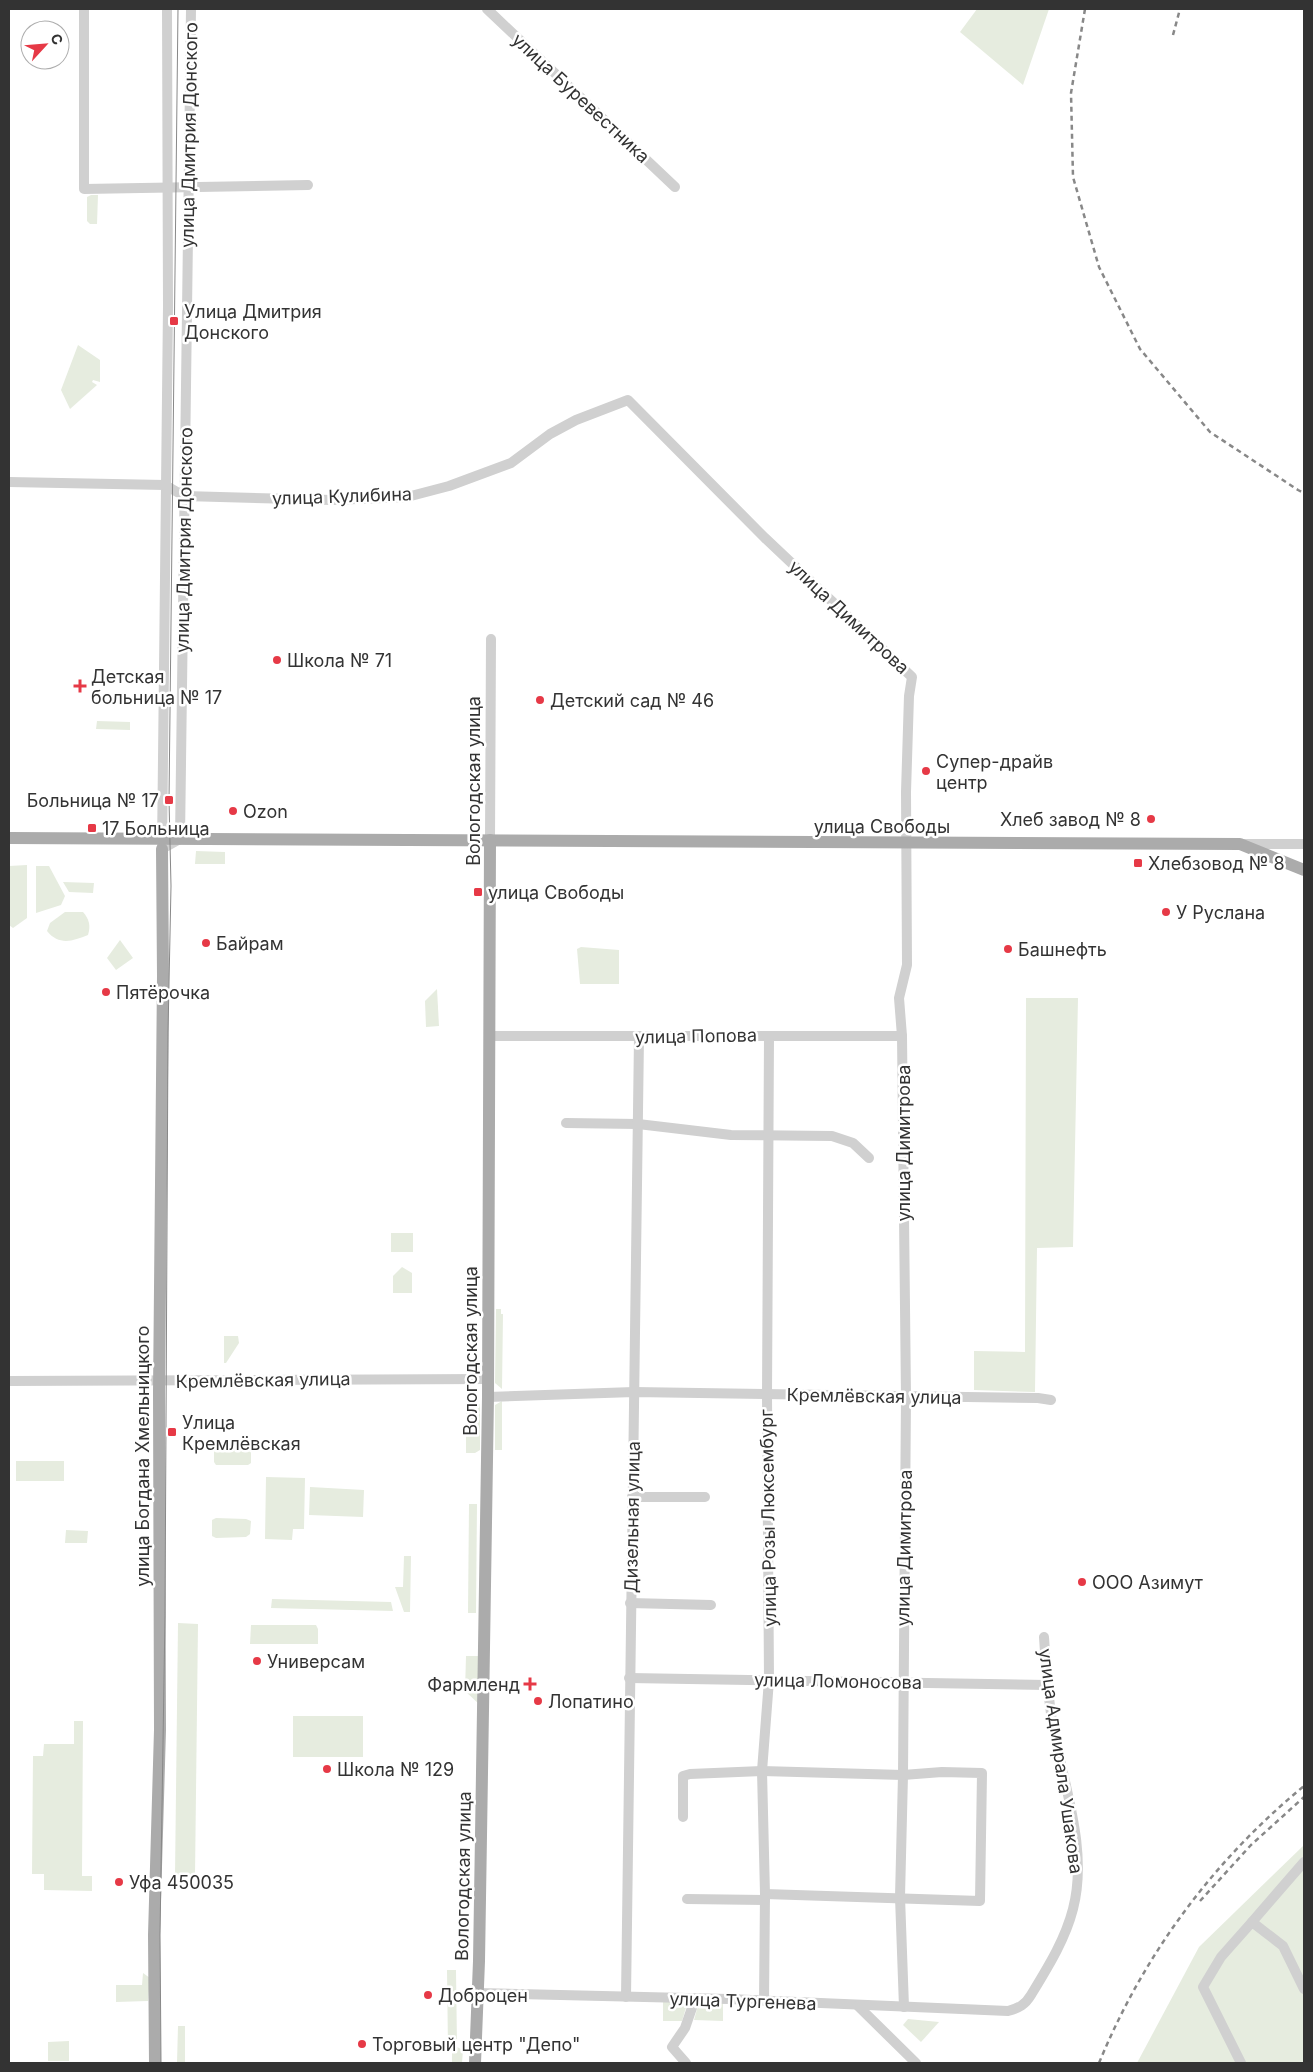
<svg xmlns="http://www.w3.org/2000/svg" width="1313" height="2072" font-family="Inter,sans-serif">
	<rect width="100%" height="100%" fill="#fff"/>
	<g fill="#e6ecdf">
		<polygon points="977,9 1049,9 1023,85 960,32"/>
		<polygon points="91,195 98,195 97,224 90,224 87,221 87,197"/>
		<polygon points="78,345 100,360 100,382 93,380 92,382 97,385 70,409 61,390"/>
		<polygon points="97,721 130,722 130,730 96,729"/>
		<polygon points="196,851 225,852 225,864 195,864"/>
		<polygon points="27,865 27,918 13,928 9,925 9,866"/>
		<polygon points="36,866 49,866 65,896 61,905 36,913"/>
		<polygon points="63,882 94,883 93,893 69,892"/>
		<path d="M65,912h18c6,7 8,13 5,23 -15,6 -29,11 -41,-4l3,-8z"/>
		<polygon points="120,940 133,958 116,970 107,958"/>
		<polygon points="581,947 619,950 619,984 580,984 577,949"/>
		<polygon points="437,989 439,1026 426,1027 425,1001"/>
		<polygon points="1026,998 1078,998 1073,1247 1037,1248 1035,1392 974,1390 974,1351 1025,1352"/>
		<rect x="391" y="1233" width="22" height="19"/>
		<polygon points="402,1267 412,1273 412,1293 393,1293 393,1276"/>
		<polygon points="496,1309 501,1309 501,1314 503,1314 502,1389 495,1383"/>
		<polygon points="224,1336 238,1336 239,1343 226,1363 224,1363"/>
		<polygon points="502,1401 502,1450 495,1450 495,1405"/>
		<polygon points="466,1404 480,1404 480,1450 475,1453 466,1453"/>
		<polygon points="217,1444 249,1445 251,1447 251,1463 248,1465 216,1465 214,1462 214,1447"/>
		<rect x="16" y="1461" width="48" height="20"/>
		<polygon points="266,1477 305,1478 304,1529 293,1529 292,1540 265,1539"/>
		<polygon points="310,1487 364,1490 363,1517 309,1515"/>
		<polygon points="469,1504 477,1504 476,1613 468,1613"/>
		<polygon points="216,1518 246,1519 251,1521 250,1534 246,1537 216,1538 212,1536 212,1520"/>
		<polygon points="66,1530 88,1531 87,1543 65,1543"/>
		<polygon points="404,1556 411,1556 410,1612 404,1612 395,1587 403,1587"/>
		<polygon points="272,1599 391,1602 393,1611 271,1608"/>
		<polygon points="178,1623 198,1624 195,1876 175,1876"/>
		<polygon points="251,1625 316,1625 318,1629 318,1644 250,1644"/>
		<polygon points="466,1656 481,1656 480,1705 465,1691"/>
		<rect x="293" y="1716" width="70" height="41"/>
		<polygon points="74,1721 83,1721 82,1876 92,1876 92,1891 44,1890 44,1874 32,1874 33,1756 43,1756 44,1744 74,1744"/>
		<polygon points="1304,1845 1304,2063 1137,2063 1199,1947"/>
		<polygon points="447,1970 456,1970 457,2047 463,2050 462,2063 452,2063 452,2049 448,2049"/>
		<polygon points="143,1973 150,1978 148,2001 116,2002 116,1985 142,1985"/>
		<polygon points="663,2000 688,2001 682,2021 663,2021"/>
		<polygon points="699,2002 723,2003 723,2021 694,2020"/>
		<polygon points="908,2019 939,2022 921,2042 903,2025"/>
		<polygon points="178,2026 185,2026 185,2063 177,2063"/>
		<polygon points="69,2041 69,2061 48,2061 48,2042"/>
	</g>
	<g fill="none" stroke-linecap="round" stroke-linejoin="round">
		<g stroke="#d0d0d0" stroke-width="10">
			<polyline points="84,9 84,189 308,185"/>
			<polyline points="167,9 168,306 162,849 180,839 191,9"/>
			<polyline points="487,9 675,187"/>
			<polyline points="9,482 165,485 184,496 332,500 407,497 449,486 511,463 550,434 576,420 628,400 765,538 912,677 909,696 906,792 907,965 899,998 902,1036 906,1397 903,1775 900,1897 904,2007"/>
			<polyline points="490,840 491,639"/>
			<polyline points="1244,844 1304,844"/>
			<polyline points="490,1036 902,1036"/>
			<polyline points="566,1123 638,1124 731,1135 832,1136 853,1143 869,1158"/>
			<polyline points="9,1381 487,1379"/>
			<polyline points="488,1397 634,1392 1038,1398 1051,1400"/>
			<polyline points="632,1497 705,1497"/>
			<polyline points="630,1603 711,1605"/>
			<polyline points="629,1678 1047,1685"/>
			<polyline points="683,1817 683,1776 690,1774 762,1771 903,1775 942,1772 982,1773 980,1901 765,1894"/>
			<polyline points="687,1899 765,1900"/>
			<polyline points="1252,1922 1304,1862"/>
			<path d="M477,1993l251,6 280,12c11,-3 17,-6 23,-16 17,-28 34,-55 42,-86 15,-57 -8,-120 -19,-177 -6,-31 -8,-63 -10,-95"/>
			<polyline points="626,1997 639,1037"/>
			<polyline points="764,2001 765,1894 762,1771 769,1680 767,1395 769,1036"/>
			<polyline points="858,2006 916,2063"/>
			<polyline points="686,2063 672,2047 685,2028 695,1999"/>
			<polyline points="1241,2063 1203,1987 1221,1957 1252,1922 1283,1946 1304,1989"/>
		</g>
		<g stroke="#ababab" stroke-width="12">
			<polyline points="9,838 1240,844 1304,870"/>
			<polyline points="155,2063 154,1935 160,1730 159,1392 163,976 162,849"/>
			<polyline points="475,2063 479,1961 488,1397 490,840"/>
		</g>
		<polyline stroke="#888" stroke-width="1" points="161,2063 160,1935 165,1616 168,1032 171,886 169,800 178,9"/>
		<g stroke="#888" stroke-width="2.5" stroke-dasharray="5 4" stroke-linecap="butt">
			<polyline points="1085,9 1071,93 1073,177 1099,267 1140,349 1210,432 1298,490 1304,493"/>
			<polyline points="1173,35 1180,9"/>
			<polyline points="1200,1901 1251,1845 1304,1797"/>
			<path d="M1099,2063c45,-109 114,-202 205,-277"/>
		</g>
	</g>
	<g fill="#e63946" stroke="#fff" stroke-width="2">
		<rect x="169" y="316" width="10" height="10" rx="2.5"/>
		<circle cx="277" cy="660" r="5"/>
		<path d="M77.5 678.5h5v5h5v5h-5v5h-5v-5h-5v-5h5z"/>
		<circle cx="540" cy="700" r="5"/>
		<circle cx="926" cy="771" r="5"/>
		<rect x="164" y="795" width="10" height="10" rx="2.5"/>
		<circle cx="233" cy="811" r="5"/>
		<circle cx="1151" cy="819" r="5"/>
		<rect x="87" y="823" width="10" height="10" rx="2.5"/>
		<rect x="1133" y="858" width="10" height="10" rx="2.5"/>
		<rect x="473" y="887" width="10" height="10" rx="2.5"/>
		<circle cx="1166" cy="912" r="5"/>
		<circle cx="206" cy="943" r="5"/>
		<circle cx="1008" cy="949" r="5"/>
		<circle cx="106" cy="992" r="5"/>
		<rect x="167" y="1427" width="10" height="10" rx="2.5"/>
		<circle cx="1082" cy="1582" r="5"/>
		<circle cx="257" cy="1661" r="5"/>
		<path d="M527.5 1676.5h5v5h5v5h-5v5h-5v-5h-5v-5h5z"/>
		<circle cx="538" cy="1701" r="5"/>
		<circle cx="327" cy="1769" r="5"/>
		<circle cx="119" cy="1882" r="5"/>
		<circle cx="428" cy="1995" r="5"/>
		<circle cx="362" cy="2044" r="5"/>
	</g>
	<g text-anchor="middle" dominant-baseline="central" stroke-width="5" stroke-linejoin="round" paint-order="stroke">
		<g font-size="18" fill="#333" stroke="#fff">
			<text transform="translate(581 98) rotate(43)">улица Буревестника</text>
			<text transform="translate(189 135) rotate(-89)">улица Дмитрия Донского</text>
			<text transform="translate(342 496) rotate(-2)">улица Кулибина</text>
			<text transform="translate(184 540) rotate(-89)">улица Дмитрия Донского</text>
			<text transform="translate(849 617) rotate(43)">улица Димитрова</text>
			<text transform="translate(473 781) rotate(-90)">Вологодская улица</text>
			<text x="882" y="826">улица Свободы</text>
			<text transform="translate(696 1036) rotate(-1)">улица Попова</text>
			<text transform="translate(903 1143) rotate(-90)">улица Димитрова</text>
			<text transform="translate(470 1351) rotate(-90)">Вологодская улица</text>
			<text transform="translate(263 1380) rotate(-1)">Кремлёвская улица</text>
			<text transform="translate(874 1396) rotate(1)">Кремлёвская улица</text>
			<text transform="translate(142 1456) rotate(-90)">улица Богдана Хмельницкого</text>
			<text transform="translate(632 1517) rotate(-89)">Дизельная улица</text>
			<text transform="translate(768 1518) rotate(-91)">улица Розы Люксембург</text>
			<text transform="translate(904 1548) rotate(-89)">улица Димитрова</text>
			<text transform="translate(838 1681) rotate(1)">улица Ломоносова</text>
			<text transform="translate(1061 1761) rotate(82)">улица Адмирала Ушакова</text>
			<text transform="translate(463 1876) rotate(-89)">Вологодская улица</text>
			<text transform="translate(743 2001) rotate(2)">улица Тургенева</text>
		</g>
		<g font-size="18" fill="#333" stroke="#fff" text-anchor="start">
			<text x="184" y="311">Улица Дмитрия<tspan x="184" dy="21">Донского</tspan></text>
			<text x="287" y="660">Школа № 71</text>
			<text x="91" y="676">Детская<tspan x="91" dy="21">больница № 17</tspan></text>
			<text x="550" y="700">Детский сад № 46</text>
			<text x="936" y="761">Супер-драйв<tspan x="936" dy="21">центр</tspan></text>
			<text x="159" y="800" text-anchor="end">Больница № 17</text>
			<text x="243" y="811">Ozon</text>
			<text x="1141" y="819" text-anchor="end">Хлеб завод № 8</text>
			<text x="102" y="828">17 Больница</text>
			<text x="1148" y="863">Хлебзовод № 8</text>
			<text x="488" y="892">улица Свободы</text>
			<text x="1176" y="912">У Руслана</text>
			<text x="216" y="943">Байрам</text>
			<text x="1018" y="949">Башнефть</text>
			<text x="116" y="992">Пятёрочка</text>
			<text x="182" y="1422">Улица<tspan x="182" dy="21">Кремлёвская</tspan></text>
			<text x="1092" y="1582">ООО Азимут</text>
			<text x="267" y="1661">Универсам</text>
			<text x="520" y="1684" text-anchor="end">Фармленд</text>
			<text x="548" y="1701">Лопатино</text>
			<text x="337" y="1769">Школа № 129</text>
			<text x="129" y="1882">Уфа 450035</text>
			<text x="438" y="1995">Доброцен</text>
			<text x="372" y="2044">Торговый центр "Депо"</text>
		</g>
	</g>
	<rect width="1313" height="2072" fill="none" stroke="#333333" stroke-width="20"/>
	<g transform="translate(45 45) rotate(64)"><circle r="24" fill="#ffffff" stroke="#adadad"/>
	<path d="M0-4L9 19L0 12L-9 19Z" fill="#e63946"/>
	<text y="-8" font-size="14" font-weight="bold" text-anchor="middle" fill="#333333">С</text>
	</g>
</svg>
